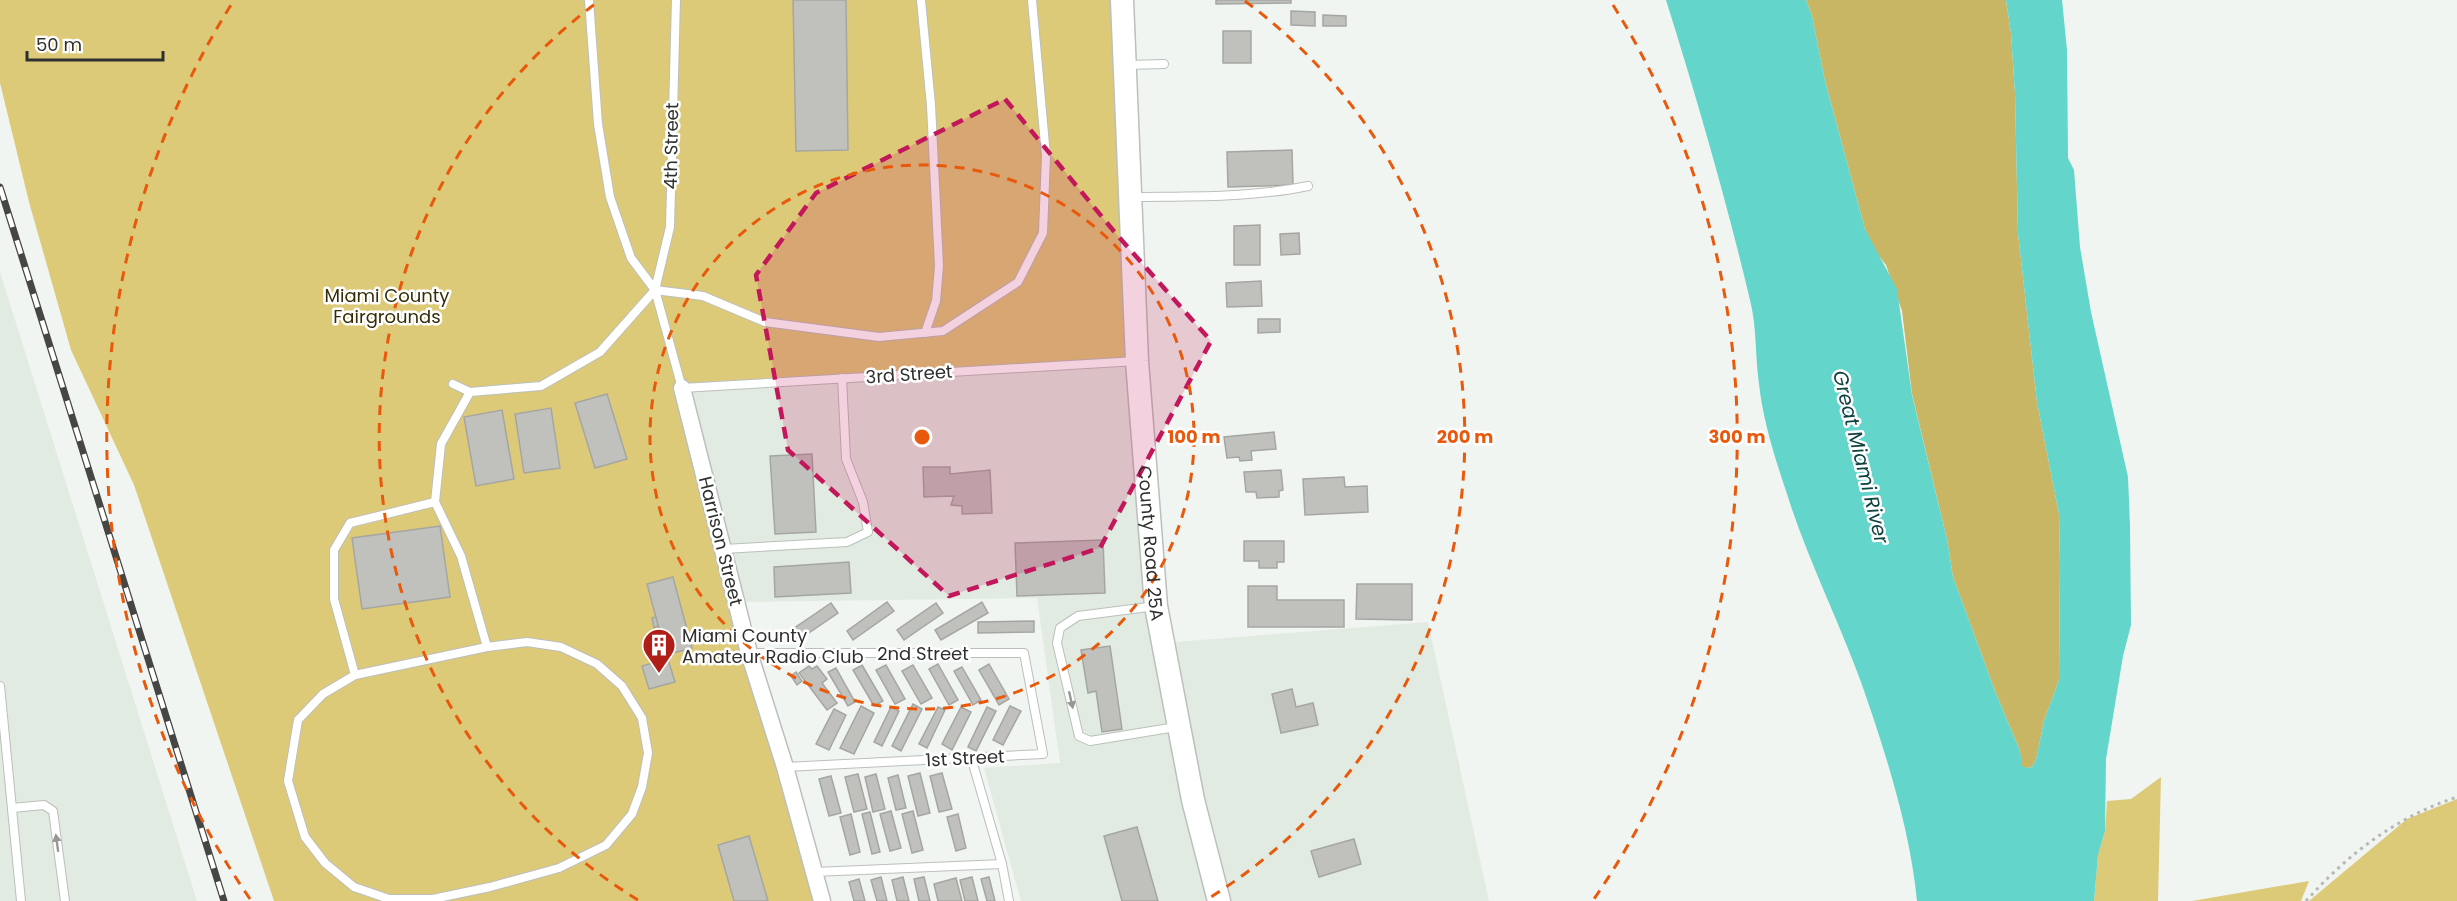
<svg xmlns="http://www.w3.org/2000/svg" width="2457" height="901" font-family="Poppins,sans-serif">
	<rect width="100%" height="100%" fill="#f1f5f1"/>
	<g fill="#e2ebe1">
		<polygon points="0,272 197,901 0,901"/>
		<polygon points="1137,361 1163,643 1428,622 1489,901 1021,901 984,768 1060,763 1037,598 737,602 682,388"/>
	</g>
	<g fill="#ddca79">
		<polygon points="0,0 1122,0 1137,361 682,388 822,901 274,901 134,485 71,350 29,202 0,83"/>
		<polygon points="2161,777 2158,901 2094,901 2098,855 2105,831 2107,801 2131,799"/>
		<polygon points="2457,799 2457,901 2309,901 2407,819"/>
		<polygon points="2309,881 2301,901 2192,901"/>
	</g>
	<polygon fill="#c9b664" points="1806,0 2006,0 2011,33 2015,94 2018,233 2037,402 2059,514 2060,563 2059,680 2044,721 2036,760 2032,767 2027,768 2021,767 2020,751 1995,691 1953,577 1947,539 1912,394 1902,311 1886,265 1876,252 1865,229 1825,81 1812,16"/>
	<path fill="#63d5cb" d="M1666,0h140l6,16 13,65 40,148 32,60 15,106 35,144 6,38 42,114 25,60 2,15 5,2 5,-1 4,-7 8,-39 15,-41 1,-117 -1,-49 -22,-112 -19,-169 -3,-139 -4,-61 -5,-33h56l5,50 1,108 6,12 6,77 11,65 37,165 2,49 1,99 -8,31 -17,103 -1,72 -7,24 -4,46h-177c-7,-73 -32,-150 -56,-219 -23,-63 -54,-124 -74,-188 -12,-36 -24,-73 -28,-110 -4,-28 -2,-57 -9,-84 -24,-101 -53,-201 -84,-300z"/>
	<g fill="#c0c1bd" stroke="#a5a6a2" stroke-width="1.5">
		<polygon points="793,0 846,0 848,150 796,151"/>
		<polygon points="1216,0 1291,0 1291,3 1216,4"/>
		<polygon points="1291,11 1315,12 1315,26 1291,25"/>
		<polygon points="1323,15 1346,16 1346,26 1323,26"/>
		<rect x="1223" y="31" width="28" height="32"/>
		<polygon points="1292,150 1293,185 1228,187 1227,152"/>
		<polygon points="1260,225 1260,265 1234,265 1234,226"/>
		<polygon points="1299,233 1300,254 1281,255 1280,234"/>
		<polygon points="1261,281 1262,306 1227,307 1226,283"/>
		<polygon points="1258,319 1280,319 1280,332 1258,333"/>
		<polygon points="607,394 627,459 595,468 575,403"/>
		<polygon points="551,408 560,468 524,473 515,414"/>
		<polygon points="502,410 514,479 476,486 464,417"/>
		<polygon points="1274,432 1276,449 1251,451 1252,460 1240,461 1239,457 1227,458 1224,437"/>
		<polygon points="812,454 816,532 775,534 770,456"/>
		<polygon points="923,467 950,467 950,474 990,470 992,513 962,514 962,506 951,505 954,496 924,497"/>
		<polygon points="1281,470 1283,490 1279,491 1279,497 1257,498 1256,492 1246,492 1244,472"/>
		<polygon points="1344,477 1345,487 1367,486 1368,512 1305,515 1303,479"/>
		<polygon points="440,526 450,597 362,609 352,538"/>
		<polygon points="1103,540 1105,593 1017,596 1015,543"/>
		<polygon points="1244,541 1284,541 1284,562 1277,562 1277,568 1259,568 1259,561 1244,561"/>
		<polygon points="849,562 851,593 775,597 774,567"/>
		<polygon points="673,577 692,648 666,655 647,584"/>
		<polygon points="1357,584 1412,584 1412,620 1356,619"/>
		<polygon points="1248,586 1277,586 1277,600 1344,600 1344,627 1248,627"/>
		<polygon points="887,602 894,611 853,640 847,631"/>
		<polygon points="982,602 988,613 941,640 935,630"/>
		<polygon points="831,603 838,613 794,643 787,633"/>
		<polygon points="936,603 943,613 904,640 897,630"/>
		<polygon points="656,617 658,626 654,628 652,618"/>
		<polygon points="1034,621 1034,632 978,633 978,622"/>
		<polygon points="1110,646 1122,729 1102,732 1096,691 1088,693 1081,650"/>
		<polygon points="668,659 675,682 649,689 642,666"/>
		<polygon points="938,664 958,700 949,705 929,669"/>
		<polygon points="989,664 1009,699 999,705 979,670"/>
		<polygon points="862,665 883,701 874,706 853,670"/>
		<polygon points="886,665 905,699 895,704 876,670"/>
		<polygon points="913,665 932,698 921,704 902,671"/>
		<polygon points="809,666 812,669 817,666 827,679 822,683 837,703 827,710 799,673"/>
		<polygon points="962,667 981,700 973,705 954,671"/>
		<polygon points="836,668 855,702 848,706 828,672"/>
		<polygon points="796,672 802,681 797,685 791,676"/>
		<polygon points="1292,689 1296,707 1313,703 1318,725 1281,733 1272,694"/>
		<polygon points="913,704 922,709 901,751 892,746"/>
		<polygon points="861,706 874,713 854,754 840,748"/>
		<polygon points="1010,706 1021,711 1003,745 993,740"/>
		<polygon points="891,707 899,711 882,746 874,742"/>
		<polygon points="938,707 945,710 927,748 919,744"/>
		<polygon points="961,707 971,712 952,750 942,744"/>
		<polygon points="987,707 996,711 976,751 968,747"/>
		<polygon points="834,709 846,715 829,750 816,744"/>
		<polygon points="920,773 930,813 918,816 908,776"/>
		<polygon points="942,773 952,809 939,812 930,776"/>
		<polygon points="858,774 867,809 854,812 845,777"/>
		<polygon points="876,774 885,809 873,812 865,777"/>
		<polygon points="898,775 906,808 896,810 888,778"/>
		<polygon points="831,776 841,813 829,816 819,779"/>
		<polygon points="891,811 901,848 890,851 880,814"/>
		<polygon points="913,811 923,850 912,853 902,814"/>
		<polygon points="870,812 880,852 872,854 862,814"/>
		<polygon points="851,814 860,852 850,855 840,817"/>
		<polygon points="958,814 966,848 956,851 947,817"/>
		<polygon points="1137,827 1158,901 1122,901 1104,836"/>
		<polygon points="749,836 768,901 734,901 718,845"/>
		<polygon points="1354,839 1361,864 1319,877 1311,851"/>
		<polygon points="881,877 887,901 877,901 871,880"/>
		<polygon points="903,877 909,901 897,901 892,880"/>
		<polygon points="924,877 930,901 919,901 914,879"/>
		<polygon points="972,877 978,901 965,901 960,880"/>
		<polygon points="989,877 995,901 987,901 981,879"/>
		<polygon points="956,878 962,901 938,901 934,884"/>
		<polygon points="859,879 865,901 854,901 849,882"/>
	</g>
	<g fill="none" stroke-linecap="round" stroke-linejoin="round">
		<defs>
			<g id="service">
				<polyline points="589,0 598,124 610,197 631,258 655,290 682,388 1137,361"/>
				<polyline points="921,0 931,105 939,266 936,301 925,333"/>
				<polyline points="1125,65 1164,64"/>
				<path d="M1131,197c58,-1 120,1 177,-11"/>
				<polyline points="655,290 670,227 676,0"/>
				<polyline points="453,384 470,392 541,386 600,352 655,290 703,296 765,322 879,337 943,331 1018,282 1043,233 1046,156 1032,0"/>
				<polyline points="470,392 441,444 435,502 461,556 487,647"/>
				<polyline points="723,549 847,542 868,532 863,502 846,459 842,378"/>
				<polyline points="1156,606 1078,616 1060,628 1057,643 1079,736 1090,741 1176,727"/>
				<polygon points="527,642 561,647 597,664 622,686 642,718 648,753 642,787 632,814 606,845 559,868 490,887 433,899 389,899 354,887 325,863 305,837 288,781 298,720 323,694 355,675 487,647"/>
				<polyline points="749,653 1024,653 1043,754 785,767"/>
				<polyline points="355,675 334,599 334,550 350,523 435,502"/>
				<polyline points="0,686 21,901"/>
				<polyline points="971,757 1002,864 1009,901"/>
				<polyline points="12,808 44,805 53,811 65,901"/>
				<polyline points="814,872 1002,864"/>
			</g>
			<polyline id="minor" points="682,388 749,653 785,767 822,901"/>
			<g id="secondary">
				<path id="s1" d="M1122,0l15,361 19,245 37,194 26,101"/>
			</g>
		</defs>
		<use href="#service" stroke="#bcbfbb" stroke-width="10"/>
		<use href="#minor" stroke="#bcbfbb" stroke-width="19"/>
		<use href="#secondary" stroke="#bcbfbb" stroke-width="25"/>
		<path stroke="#b5b8b5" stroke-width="3" stroke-dasharray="3 4.5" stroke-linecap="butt" d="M2306,901c42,-47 90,-84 151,-104"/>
		<use href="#service" stroke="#fff" stroke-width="8"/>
		<use href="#minor" stroke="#fff" stroke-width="16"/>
		<use href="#secondary" stroke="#fff" stroke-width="22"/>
		<defs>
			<polyline id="rail" points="0,187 224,901"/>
		</defs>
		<use href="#rail" stroke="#464745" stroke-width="7"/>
		<use href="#rail" stroke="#fff" stroke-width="4.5" stroke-dasharray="14" stroke-linecap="butt"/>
	</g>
	<defs><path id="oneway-solid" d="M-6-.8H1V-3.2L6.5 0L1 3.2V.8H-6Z" transform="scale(1.5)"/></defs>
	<g fill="#979896">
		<use href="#oneway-solid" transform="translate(1071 700) rotate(77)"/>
		<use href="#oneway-solid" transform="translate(57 843) rotate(-98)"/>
	</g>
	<path fill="#c2185b" fill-opacity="0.2" stroke="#c2185b" stroke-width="4.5" stroke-dasharray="12 8" stroke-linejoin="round" d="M1005,99l112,136 94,106 -111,207 -151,48 -161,-146 -32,-175 60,-82z"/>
	<g fill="none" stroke="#e8590c" stroke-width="3" stroke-dasharray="10 8">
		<circle cx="922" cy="437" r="272"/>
		<path d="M638 900A543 543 0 0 1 599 1M1245 1A543 543 0 0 1 1206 900"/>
		<path d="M250 899A815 815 0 0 1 231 5M1613 5A815 815 0 0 1 1594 899"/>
	</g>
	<defs>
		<symbol id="building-pin" viewBox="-11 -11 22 30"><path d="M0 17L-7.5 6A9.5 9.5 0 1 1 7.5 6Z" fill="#af1f18" stroke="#fff"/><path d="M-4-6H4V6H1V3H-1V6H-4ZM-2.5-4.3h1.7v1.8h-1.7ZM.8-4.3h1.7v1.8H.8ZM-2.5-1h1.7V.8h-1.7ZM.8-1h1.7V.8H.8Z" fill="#fff"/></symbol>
	</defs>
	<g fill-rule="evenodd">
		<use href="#building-pin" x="640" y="626" width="38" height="52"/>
	</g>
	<g text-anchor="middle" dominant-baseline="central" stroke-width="5" stroke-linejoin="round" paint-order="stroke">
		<g font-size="18" fill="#2f302e" stroke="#fff">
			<text transform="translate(671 146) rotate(-89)">4th Street</text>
			<text transform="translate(909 374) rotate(-4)">3rd Street</text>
			<text transform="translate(721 541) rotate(76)">Harrison Street</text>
			<text stroke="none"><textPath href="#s1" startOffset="544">County Road 25A</textPath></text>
			<text x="923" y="653">2nd Street</text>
			<text transform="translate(965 758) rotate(-3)">1st Street</text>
		</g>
		<g font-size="18" fill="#352d08" stroke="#fff">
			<text x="387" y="295">Miami County<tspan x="387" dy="21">Fairgrounds</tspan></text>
		</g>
		<g font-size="18" fill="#2f302e" stroke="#fff" text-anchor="start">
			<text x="682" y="635">Miami County<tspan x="682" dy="21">Amateur Radio Club</tspan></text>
		</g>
		<g font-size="20" font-style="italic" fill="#0e433f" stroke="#fff">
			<text transform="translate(1861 457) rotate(76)">Great Miami River</text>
		</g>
	</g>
	<circle cx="922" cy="437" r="9" fill="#e8590c" stroke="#fff" stroke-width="3"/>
	<g font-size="18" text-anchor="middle" font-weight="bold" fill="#e8590c" stroke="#fff" stroke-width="5" stroke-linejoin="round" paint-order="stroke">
		<text x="1194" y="443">100 m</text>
		<text x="1465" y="443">200 m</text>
		<text x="1737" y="443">300 m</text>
	</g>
	<path d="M27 51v9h136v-9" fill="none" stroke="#2f302e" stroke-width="3"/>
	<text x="36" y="51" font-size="18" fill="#2f302e" stroke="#ffffff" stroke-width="4.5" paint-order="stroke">50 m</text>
</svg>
